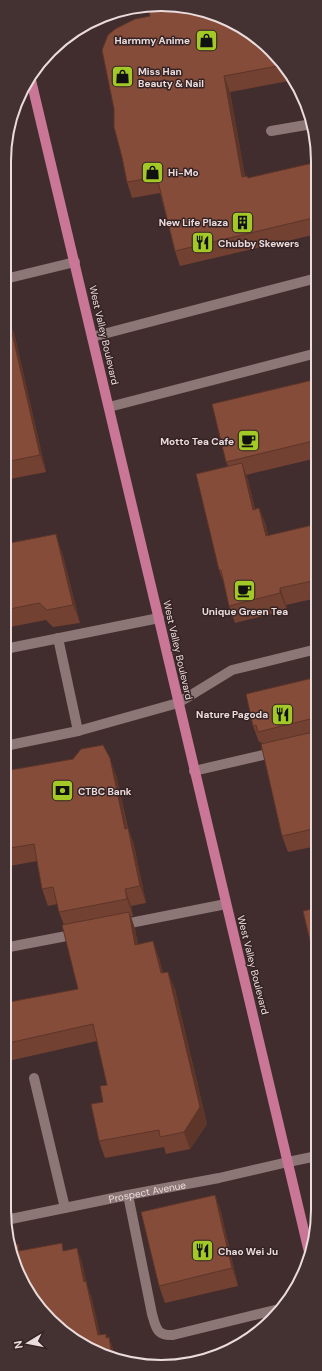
<svg xmlns="http://www.w3.org/2000/svg" width="322" height="1371" font-family="'DM Sans',sans-serif">
	<rect width="100%" height="100%" fill="#412d2e"/>
	<g fill="none" stroke-linecap="round" stroke-linejoin="round">
		<g stroke="#8d7676" stroke-width="10">
			<polyline points="271,131 312,124"/>
			<polyline points="92,337 317,278"/>
			<polyline points="109,407 317,353"/>
			<polyline points="58,638 78,731"/>
			<polyline points="5,649 159,618"/>
			<polyline points="5,746 78,731 178,703 232,670 317,649"/>
			<polyline points="194,771 276,752"/>
			<polyline points="120,925 226,904"/>
			<polyline points="4,948 77,934"/>
			<polyline points="34,1078 65,1208"/>
			<polyline points="288,1162 317,1156"/>
			<path d="M128,1195l24,119c4,13 4,22 21,21l106,-26"/>
		</g>
		<g stroke="#8d7676" stroke-width="10">
			<polyline points="5,279 75,262"/>
			<path id="s1" d="M6,1220l122,-25 91,-17 69,-16"/>
		</g>
		<polyline stroke="#ca7696" stroke-width="10" points="30,76 309,1252"/>
	</g>
	<g fill="#724132">
		<polygon points="272,50 294,80 230,92 245,176 247,176 248,178 317,162 317,234 180,266 175,251 160,193 132,198 127,182 122,157 114,127"/>
		<polygon points="5,320 9,320 15,337 46,472 5,480"/>
		<polygon points="317,379 317,458 246,475 248,480 255,509 259,508 266,525 268,536 317,524 317,598 286,605 287,610 235,623 229,606 225,586 219,570 228,466 226,462"/>
		<polygon points="5,544 62,552 80,623 53,627 46,620 5,628"/>
		<polygon points="317,677 317,846 288,852 282,836 262,744 261,742 259,742 253,726"/>
		<polygon points="5,771 116,775 128,828 134,845 146,903 131,906 133,916 131,916 135,929 138,944 159,958 163,973 175,989 207,1124 190,1149 166,1154 164,1147 105,1158 99,1141 103,1102 107,1085 97,1041 4,1062 4,1003 78,989 64,925 59,912 57,904 48,906 42,889 37,861 4,867"/>
		<polygon points="215,1195 221,1212 238,1286 165,1303 159,1286"/>
	</g>
	<g fill="#5d3529">
		<polygon points="224,76 230,92 248,193 242,177"/>
		<polygon points="9,320 15,337 46,472 40,455"/>
		<polygon points="242,463 248,480 259,527 253,510"/>
		<polygon points="259,508 266,525 272,553 266,536"/>
		<polygon points="56,534 62,552 80,623 73,605"/>
		<polygon points="280,588 286,605 287,610 280,593"/>
		<polygon points="110,758 116,775 131,846 125,829"/>
		<polygon points="128,828 134,845 146,903 140,886"/>
		<polygon points="125,889 131,906 133,916 127,899"/>
		<polygon points="129,912 135,929 141,962 135,945"/>
		<polygon points="153,941 159,958 167,990 161,973"/>
		<polygon points="168,972 175,989 207,1124 190,1149 184,1132"/>
		<polygon points="215,1195 221,1212 238,1286 232,1268"/>
		<polygon points="77,1248 83,1265 87,1285 92,1298 104,1352 98,1335 84,1282"/>
		<polygon points="106,1334 111,1349 109,1337 116,1357 112,1356"/>
	</g>
	<g fill="#854c3a" stroke="#5d3529">
		<polygon points="183,6 231,20 272,50 283,65 224,76 242,177 247,176 248,178 317,162 317,217 175,251 157,177 127,182 122,157 114,127 114,109 102,50 108,35 115,29 135,19 150,16 149,12"/>
		<polygon points="5,320 9,320 40,455 5,462"/>
		<polygon points="317,379 317,440 226,462 212,404"/>
		<polygon points="242,463 253,510 259,508 266,536 317,524 317,580 280,588 280,593 229,606 221,570 219,570 196,474"/>
		<polygon points="56,534 73,605 47,610 39,603 5,610 5,544"/>
		<polygon points="317,677 317,723 313,720 310,719 258,732 256,725 253,726 246,694"/>
		<polygon points="317,728 317,828 282,836 261,744 313,732"/>
		<polygon points="103,745 110,758 125,829 128,828 140,886 125,889 127,899 59,912 53,887 42,889 34,844 4,849 5,771 73,759 81,749"/>
		<polygon points="317,908 317,970 303,911"/>
		<polygon points="129,912 135,945 153,941 161,973 168,972 200,1107 184,1132 160,1137 159,1130 99,1141 91,1104 103,1102 100,1086 107,1085 93,1024 4,1044 4,1003 78,989 62,925"/>
		<polygon points="215,1195 232,1268 159,1286 141,1212"/>
		<polygon points="62,1243 63,1251 77,1248 84,1282 86,1281 98,1335 106,1334 106,1338 109,1337 112,1356 91,1351 43,1314 16,1270 11,1245 18,1244 19,1251"/>
	</g>
	<defs>
		<symbol id="shop-square" viewBox="-11 -11 22 22"><rect x="-9" y="-9" width="18" height="18" rx="4" fill="#a3c926" stroke="#362324"/><path d="M-5-2.5h2.3a2.7 3.5 0 0 1 5.4 0H5L5.5 6h-11ZM-1.5-2.5h3a1.5 2.3 0 0 0-3 0Z" fill="#111"/></symbol>
		<symbol id="building-square" viewBox="-11 -11 22 22"><rect x="-9" y="-9" width="18" height="18" rx="4" fill="#a3c926" stroke="#362324"/><path d="M-4-6H4V6H1V3H-1V6H-4ZM-2.5-4.3h1.7v1.8h-1.7ZM.8-4.3h1.7v1.8H.8ZM-2.5-1h1.7V.8h-1.7ZM.8-1h1.7V.8H.8Z" fill="#111"/></symbol>
		<symbol id="restaurant-square" viewBox="-11 -11 22 22"><rect x="-9" y="-9" width="18" height="18" rx="4" fill="#a3c926" stroke="#362324"/><path d="M-5-6h1v4h1v-4h1v4h1v-4h1v5L-1.5 .5V6h-2V.5L-5-1ZM5-6V6H3V1.5H1.5Q1.5-4 5-6Z" fill="#111"/></symbol>
		<symbol id="cafe-square" viewBox="-11 -11 22 22"><rect x="-9" y="-9" width="18" height="18" rx="4" fill="#a3c926" stroke="#362324"/><path d="M-5.5-4.5H6V0H3Q3 3.5 0 3.5H-2.5Q-5.5 3.5-5.5 0ZM3-3.2v2h1.7v-2ZM-6 4.5H4V6H-6Z" fill="#111"/></symbol>
		<symbol id="bank-square" viewBox="-11 -11 22 22"><rect x="-9" y="-9" width="18" height="18" rx="4" fill="#a3c926" stroke="#362324"/><path d="M-6-4H6V4H-6ZM0-2.3a2.3 2.3 0 1 0 0 4.6a2.3 2.3 0 1 0 0-4.6Z" fill="#111"/></symbol>
	</defs>
	<g fill-rule="evenodd">
		<use href="#shop-square" x="194" y="28" width="25" height="25"/>
		<use href="#shop-square" x="110" y="64" width="25" height="25"/>
		<use href="#shop-square" x="140" y="160" width="25" height="25"/>
		<use href="#building-square" x="230" y="210" width="25" height="25"/>
		<use href="#restaurant-square" x="190" y="230" width="25" height="25"/>
		<use href="#cafe-square" x="236" y="428" width="25" height="25"/>
		<use href="#cafe-square" x="232" y="578" width="25" height="25"/>
		<use href="#restaurant-square" x="270" y="702" width="25" height="25"/>
		<use href="#bank-square" x="50" y="778" width="25" height="25"/>
		<use href="#restaurant-square" x="190" y="1238" width="25" height="25"/>
	</g>
	<g text-anchor="middle" dominant-baseline="central" stroke-width="3" stroke-linejoin="round" paint-order="stroke">
		<g font-size="10" font-weight="bold" fill="#eadcdd" stroke="#362324" text-anchor="start">
			<text x="190" y="40" text-anchor="end">Harmmy Anime</text>
			<text x="138" y="71">Miss Han<tspan x="138" dy="12">Beauty &amp; Nail</tspan></text>
			<text x="168" y="172">Hi-Mo</text>
			<text x="228" y="222" text-anchor="end">New Life Plaza</text>
			<text x="218" y="243">Chubby Skewers</text>
			<text x="234" y="441" text-anchor="end">Motto Tea Cafe</text>
			<text x="245" y="611" text-anchor="middle">Unique Green Tea</text>
			<text x="268" y="714" text-anchor="end">Nature Pagoda</text>
			<text x="78" y="791">CTBC Bank</text>
			<text x="218" y="1251">Chao Wei Ju</text>
		</g>
		<g font-size="10" fill="#eadcdd" stroke="#362324">
			<text transform="translate(104 335) rotate(77)">West Valley Boulevard</text>
			<text transform="translate(178 650) rotate(77)">West Valley Boulevard</text>
			<text transform="translate(253 965) rotate(76)">West Valley Boulevard</text>
			<text stroke="none"><textPath href="#s1" startOffset="144">Prospect Avenue</textPath></text>
		</g>
	</g>
	<path d="M0 0H322V1371H0ZM161 11H161A150 150 0 0 1 311 161V1210A150 150 0 0 1 161 1360H161A150 150 0 0 1 11 1210V161A150 150 0 0 1 161 11Z" fill="#443233" fill-rule="evenodd"/>
	<path fill="none" stroke="#eadcdd" stroke-width="2" d="M161 11H161A150 150 0 0 1 311 161V1210A150 150 0 0 1 161 1360H161A150 150 0 0 1 11 1210V161A150 150 0 0 1 161 11Z"/>
	<g transform="translate(28 1343) rotate(260)" stroke="#362324" stroke-width="3" paint-order="stroke">
	<path d="M0-3L7 15L0 10L-7 15Z" fill="#eadcdd"/>
	<text y="-6" font-size="11" font-weight="bold" text-anchor="middle" fill="#eadcdd">N</text>
	</g>
</svg>
